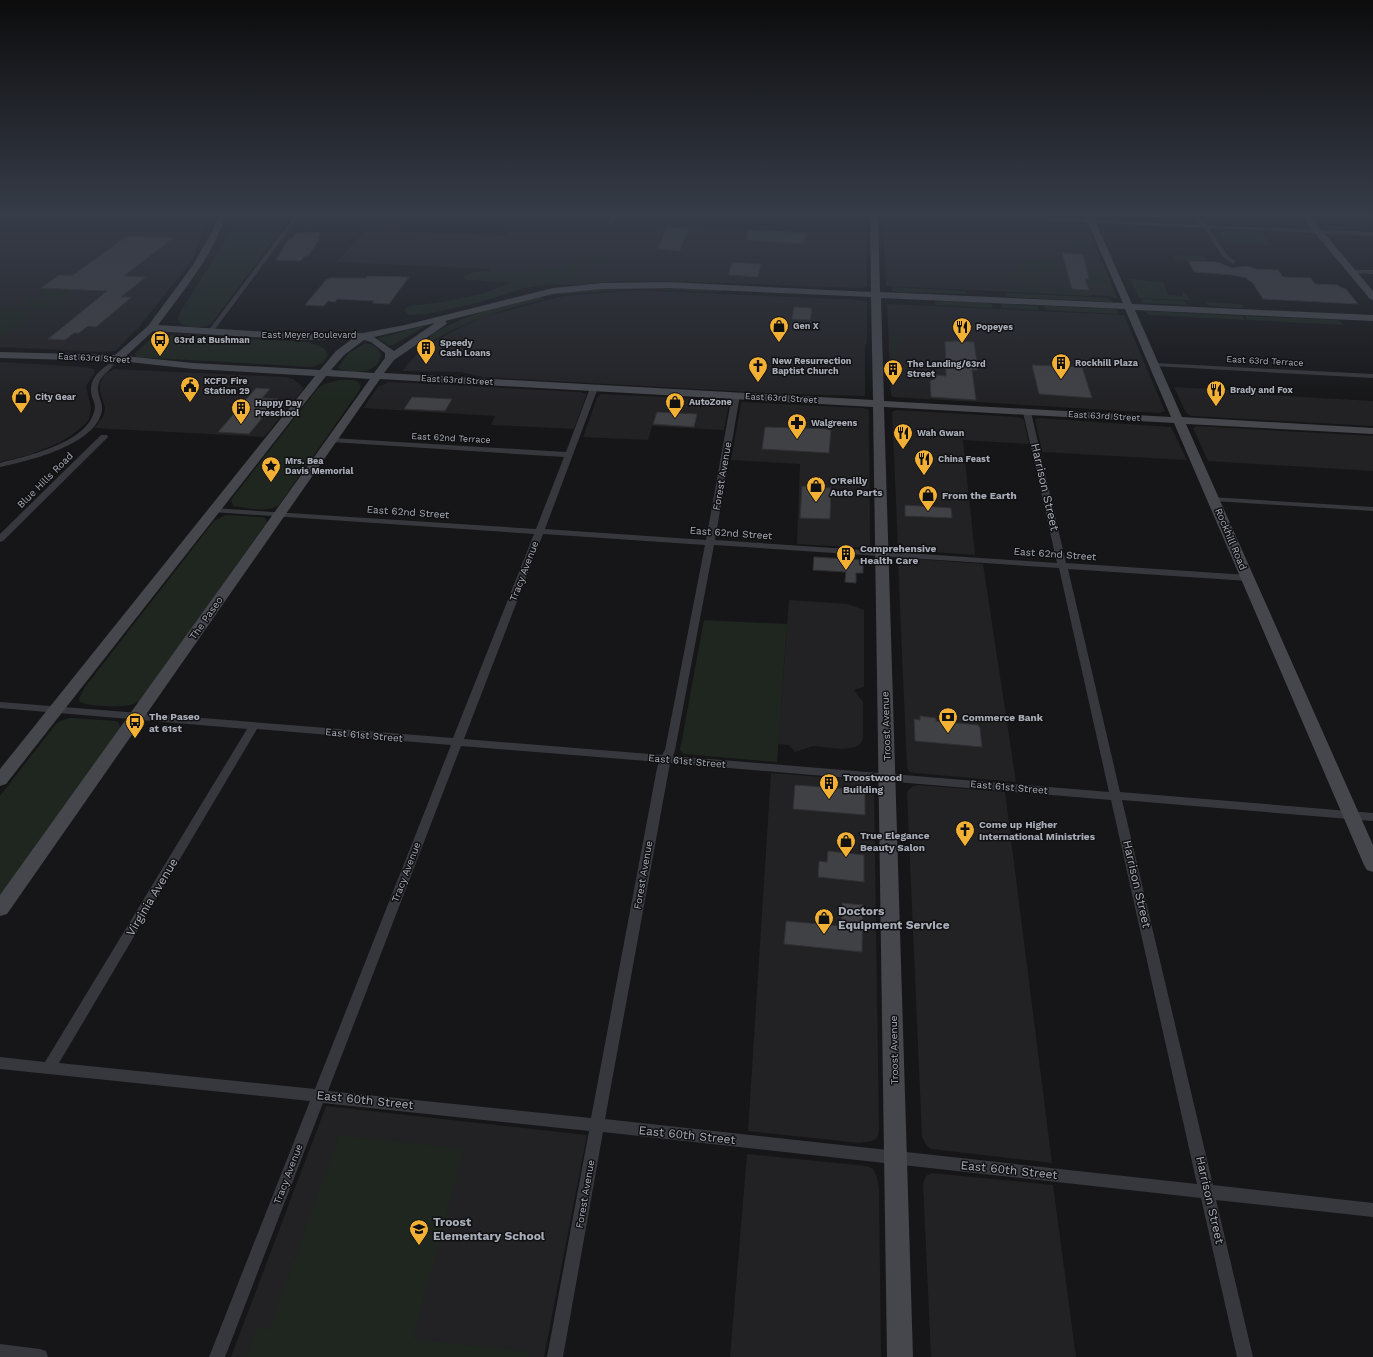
<svg xmlns="http://www.w3.org/2000/svg" width="1373" height="1357" font-family="'Work Sans',sans-serif">
	<rect width="100%" height="100%" fill="#161618"/>
	<g fill="#222225">
		<polygon points="0,214 210,214 193,258 167,292 138,328 115,351 102,352 0,347"/>
		<polygon points="568,214 611,214 608,223 792,231 794,214 866,214 867,285 866,287 859,288 668,281 620,281 572,285 481,281 490,269 336,262 366,230 507,236 517,220 564,222"/>
		<polygon points="888,215 1085,223 1117,298 1110,296 886,286 883,216"/>
		<polygon points="634,290 860,300 867,302 867,342 865,347 865,396 785,394 483,377 461,372 402,371 416,355 434,342 461,327 484,317 524,306 564,296"/>
		<polygon points="887,304 1124,315 1165,411 1159,413 893,397 891,395"/>
		<polygon points="0,362 86,367 94,369 95,373 86,386 91,408 89,419 86,423 72,435 59,443 29,455 0,462"/>
		<polygon points="114,369 284,377 293,379 303,387 302,391 264,437 94,428 103,417 105,408 100,392 100,383 105,374"/>
		<polygon points="389,382 580,392 586,394 586,396 574,429 491,425 495,416 363,408 378,387"/>
		<polygon points="1174,387 1265,392 1267,395 1373,401 1373,426 1191,416 1186,413"/>
		<polygon points="601,394 724,400 729,403 724,430 652,426 648,440 583,437 597,398"/>
		<polygon points="742,402 863,408 869,410 870,546 868,548 797,544 800,464 731,460 741,404"/>
		<polygon points="896,410 1018,417 1024,420 1029,444 963,440 975,555 904,550 898,547 892,412"/>
		<polygon points="1038,418 1171,427 1187,460 1042,452 1035,420"/>
		<polygon points="1197,426 1373,436 1373,471 1208,461 1193,428"/>
		<polygon points="905,558 983,564 1016,782 915,773 910,772 907,768 898,561"/>
		<polygon points="789,600 848,604 864,610 864,687 854,690 863,702 863,738 861,743 856,747 842,749 813,746 795,752 789,745 778,744"/>
		<polygon points="771,773 863,780 870,783 874,788 879,1131 877,1138 872,1141 859,1143 748,1131"/>
		<polygon points="919,785 1005,792 1052,1163 931,1149 927,1146 922,1137 907,792 913,786"/>
		<polygon points="326,1106 587,1135 544,1357 231,1357"/>
		<polygon points="747,1154 867,1166 873,1169 877,1177 879,1189 881,1357 730,1357"/>
		<polygon points="932,1173 1053,1185 1076,1357 931,1357 923,1183 926,1176"/>
	</g>
	<g fill="#1e261f">
		<path d="M242,214h51l-82,110c-8,5 -30,5 -33,-5l1,-5z"/>
		<polygon points="1223,230 1261,231 1271,245 1226,244 1218,232"/>
		<polygon points="1070,239 1087,240 1091,249 1069,248 1070,246 1076,246 1074,241 1067,240"/>
		<polygon points="1089,240 1094,242 1117,298 1113,298"/>
		<polygon points="1047,249 1088,250 1092,260 1086,261 1083,253 1053,252 1053,250"/>
		<polygon points="1172,255 1204,256 1207,262 1175,260"/>
		<polygon points="588,256 603,256 612,259 587,267 576,274 567,281 525,288 477,303 427,314 409,315 404,311 406,308 410,306 442,302 481,294 513,282 513,280 466,280 463,277 474,272 483,271 527,272 547,270 565,266"/>
		<polygon points="1043,257 1050,260 1064,260 1065,264 1061,264 1062,268 1045,265 1058,270 1060,274 1032,271 1036,268 1044,265 1036,266 1031,265 1034,267 1029,274 1035,277 1035,280 1029,280 1029,282 1024,281 1022,276 1009,272 1018,272 1019,265"/>
		<polygon points="1085,265 1099,268 1105,283 1091,283"/>
		<path d="M1130,279c11,0 21,3 33,3l5,13 15,1v-3h3l4,7 -51,-2z"/>
		<path d="M1025,284l5,1 1,2 46,2 1,2 6,1 -1,-3 6,1 2,6 -86,-5c5,-6 15,-1 20,-7z"/>
		<polygon points="892,287 966,291 966,294 899,292 892,291"/>
		<path d="M616,288h49l58,2 -2,2 -86,-3 -77,6c10,-6 44,-6 58,-7z"/>
		<polygon points="44,290 74,291 64,299 34,297"/>
		<polygon points="1006,293 1106,298 1112,300 1110,301 1114,302 1010,297 1006,295"/>
		<path d="M539,297l7,2c-42,10 -81,22 -117,44l-2,-2 6,-8 31,-15 20,-7z"/>
		<polygon points="1144,299 1184,301 1186,305 1141,303 1143,302 1140,300"/>
		<polygon points="30,300 60,301 50,308 20,307"/>
		<polygon points="938,301 989,303 992,305 993,308 935,305 935,302"/>
		<polygon points="1205,302 1242,304 1244,308 1210,306"/>
		<polygon points="1004,304 1035,306 1038,306 1039,310 1002,308 1001,305"/>
		<polygon points="1046,306 1113,309 1117,310 1118,314 1045,310 1044,307"/>
		<polygon points="0,309 37,311 0,337"/>
		<polygon points="1145,311 1243,316 1245,320 1149,315"/>
		<polygon points="1245,316 1337,320 1341,322 1344,325 1247,320"/>
		<polygon points="420,327 424,327 393,345 388,345 378,338"/>
		<polygon points="163,335 308,342 324,348 328,355 323,363 312,367 136,357 135,353 152,338"/>
		<polygon points="891,336 903,336 902,339 896,339 898,366 892,364"/>
		<path d="M364,344c8,-1 14,4 17,11 -3,19 -27,19 -42,14l-1,-2 11,-14z"/>
		<path d="M339,380h15l5,3 2,3 -2,5 -80,114c-10,8 -34,3 -46,1l-2,-6 2,-3 85,-109 7,-4z"/>
		<path d="M226,515l36,2 3,1 2,4 -127,179c-10,8 -48,6 -60,1l-1,-4 6,-11 129,-166z"/>
		<polygon points="704,620 787,624 777,762 684,754 680,750"/>
		<polygon points="70,718 116,721 119,723 120,728 0,897 0,796 56,724 60,721"/>
		<polygon points="339,1135 464,1149 413,1339 530,1352 529,1357 246,1357 257,1327 270,1329"/>
	</g>
	<g fill="#404145" stroke="#303034">
		<polygon points="666,228 688,229 680,251 658,249"/>
		<polygon points="748,230 806,233 804,244 746,240"/>
		<polygon points="310,232 321,233 318,238 320,238 308,256 305,256 300,261 276,260 289,238 292,238 296,233"/>
		<polygon points="127,236 173,238 124,276 146,277 121,297 132,297 96,327 88,326 79,333 74,333 65,340 48,339 107,291 41,288 59,275 73,275"/>
		<polygon points="1062,253 1083,254 1089,279 1085,279 1089,290 1072,289"/>
		<polygon points="1188,261 1218,262 1232,268 1246,266 1256,269 1278,270 1283,277 1311,278 1315,284 1338,285 1340,287 1346,289 1358,304 1263,299 1252,282 1248,280 1247,278 1232,275 1194,272"/>
		<polygon points="732,262 761,264 758,277 728,275"/>
		<polygon points="368,276 409,277 389,304 372,303 374,301 337,299 335,302 328,301 324,306 305,305 326,280 330,278 366,278"/>
		<polygon points="794,307 812,308 810,320 792,319"/>
		<polygon points="954,341 974,342 978,370 972,370 976,400 931,397 930,381 935,379 935,375 946,376 945,342"/>
		<polygon points="1032,365 1082,367 1092,398 1039,394"/>
		<polygon points="256,388 270,389 262,398 278,399 249,434 218,432"/>
		<polygon points="412,397 452,399 445,411 404,409"/>
		<polygon points="657,412 697,414 694,427 653,424"/>
		<polygon points="765,427 831,429 829,453 762,449"/>
		<polygon points="802,486 831,488 830,519 800,518"/>
		<polygon points="905,505 951,508 952,518 905,516"/>
		<polygon points="814,557 863,560 863,573 856,573 856,583 845,582 846,572 813,570"/>
		<polygon points="920,716 936,718 936,721 978,725 980,728 982,747 915,741 914,719 920,720"/>
		<polygon points="795,785 865,790 865,815 793,809"/>
		<polygon points="828,851 864,855 864,882 818,877 819,861 827,862"/>
		<polygon points="842,903 863,905 862,952 784,944 786,921 841,926"/>
	</g>
	<g fill="none" stroke-linecap="round" stroke-linejoin="round">
		<g fill="#37383d" fill-rule="evenodd">
			<polygon points="296,214 301,214 212,333 208,333 208,331"/>
			<polygon points="611,214 617,214 614,223 611,225 608,223"/>
			<polygon points="919,214 966,214 1201,225 1195,214 1200,214 1207,225 1373,232 1373,236 1209,228 1227,255 1236,262 1233,264 1223,257 1204,228"/>
			<polygon points="1353,270 1373,270 1373,274 1351,273 1350,272"/>
			<polygon points="1155,363 1373,374 1373,378 1153,366 1153,364"/>
			<path d="M109,364l5,1c-9,10 -19,14 -15,30 1,5 4,10 3,15 -5,35 -74,51 -102,57v-4c27,-7 86,-20 94,-51 2,-5 0,-11 -2,-15 -4,-16 5,-25 17,-33z"/>
			<path d="M594,386l4,2 -53,141 161,11 26,-145 4,-2 4,2 -25,145 342,23 -34,-151 4,-2 4,2 35,151 182,12 4,3 -4,3 -180,-12 52,223 253,21v8l-251,-21 91,385 160,18v14l-157,-17 37,157h-16l-36,-159 -598,-66 -40,225h-16l42,-226 -266,-28 -98,254h-16l101,-256 -310,-32v-12l45,5 202,-333 -247,-21v-6l453,36 81,-204 -321,-22 -4,-2 4,-2 323,21 28,-72 -232,-15 -4,-2 4,-2 234,14 24,-64zM543,534l162,11 -40,205 -3,5 -198,-16zM714,545l345,23 50,224 -436,-36 2,-6zM257,729l194,16 -136,344 -256,-26zM461,746l198,16 -2,6 -66,350 -263,-27zM670,763l441,37 86,384 -592,-65z"/>
			<polygon points="101,435 107,435 108,437 3,541 0,542 0,534"/>
			<polygon points="1211,497 1373,507 1373,511 1214,501 1211,501"/>
			<polygon points="0,1344 40,1349 46,1351 48,1357 0,1357"/>
		</g>
		<g fill="#45474d" fill-rule="evenodd">
			<path d="M218,214h8c-13,42 -43,77 -68,111l144,9 61,-1 42,-8 148,-37 49,-5 66,-1 203,10 -1,-78h8l2,78 243,11 -39,-89h8l40,90 241,11v6l-238,-11 47,107 191,11v6l-187,-10 187,421v27l-6,-2 -3,-5 -190,-442 -290,-16 29,950h-26l-14,-950 -493,-28 -373,535 -7,2v-21l370,-516 -44,-3 -320,408 -6,2v-17l315,-393 -122,-7 -73,-8 -7,3 -4,-1 -1,-2 -108,-3v-6l115,3 33,-29 45,-61 20,-35zM668,288l203,9 2,103 -489,-27 10,-13 51,-35 2,-2 -2,-2 108,-27 49,-5zM881,298l244,11 46,108 -287,-16zM435,323l-41,28 -20,-14zM153,331l149,9 50,-1 -16,12 -16,19 -127,-7 -67,-7zM364,340l7,2 14,11v5l-11,15 -43,-3 13,-15z"/>
			<polygon points="1299,214 1308,214 1373,291 1373,300 1370,299"/>
		</g>
	</g>
	<linearGradient id="sky" x2="0" y2="1"><stop stop-color="#0c0c0d"/><stop offset="0.53" stop-color="#363c48"/><stop offset="1" stop-color="#363c48" stop-opacity="0"/></linearGradient>
	<rect width="1373" height="404" fill="url(#sky)"/>
	<defs>
		<symbol id="shop-pin" viewBox="-11 -11 22 30"><path d="M0 17L-7.5 6A9.5 9.5 0 1 1 7.5 6Z" fill="#f2b134" stroke="#111113"/><path d="M-5-2.5h2.3a2.7 3.5 0 0 1 5.4 0H5L5.5 6h-11ZM-1.5-2.5h3a1.5 2.3 0 0 0-3 0Z" fill="#111"/></symbol>
		<symbol id="restaurant-pin" viewBox="-11 -11 22 30"><path d="M0 17L-7.5 6A9.5 9.5 0 1 1 7.5 6Z" fill="#f2b134" stroke="#111113"/><path d="M-5-6h1v4h1v-4h1v4h1v-4h1v5L-1.5 .5V6h-2V.5L-5-1ZM5-6V6H3V1.5H1.5Q1.5-4 5-6Z" fill="#111"/></symbol>
		<symbol id="bus-pin" viewBox="-11 -11 22 30"><path d="M0 17L-7.5 6A9.5 9.5 0 1 1 7.5 6Z" fill="#f2b134" stroke="#111113"/><path d="M-5-6H5V4H4V6H2V4H-2V6H-4V4H-5ZM-3.5-4V0h7V-4ZM-3.5 1.2v1.5H-2V1.2ZM2 1.2v1.5H3.5V1.2Z" fill="#111"/></symbol>
		<symbol id="building-pin" viewBox="-11 -11 22 30"><path d="M0 17L-7.5 6A9.5 9.5 0 1 1 7.5 6Z" fill="#f2b134" stroke="#111113"/><path d="M-4-6H4V6H1V3H-1V6H-4ZM-2.5-4.3h1.7v1.8h-1.7ZM.8-4.3h1.7v1.8H.8ZM-2.5-1h1.7V.8h-1.7ZM.8-1h1.7V.8H.8Z" fill="#111"/></symbol>
		<symbol id="church-pin" viewBox="-11 -11 22 30"><path d="M0 17L-7.5 6A9.5 9.5 0 1 1 7.5 6Z" fill="#f2b134" stroke="#111113"/><path d="M-1.2-6h2.4v3.5h3.3v2.4h-3.3V6h-2.4V-.1h-3.3v-2.4h3.3Z" fill="#111"/></symbol>
		<symbol id="civic-pin" viewBox="-11 -11 22 30"><path d="M0 17L-7.5 6A9.5 9.5 0 1 1 7.5 6Z" fill="#f2b134" stroke="#111113"/><path d="M-.6-6.5H3V-4.5H.6V-3L4-1V1h2V6H-6V1h2V-1L-.6-3ZM-1.2 2.5V6h2.4V2.5Z" fill="#111"/></symbol>
		<symbol id="pharmacy-pin" viewBox="-11 -11 22 30"><path d="M0 17L-7.5 6A9.5 9.5 0 1 1 7.5 6Z" fill="#f2b134" stroke="#111113"/><path d="M-2-6h4v4h4v4h-4v4h-4v-4h-4v-4h4Z" fill="#111"/></symbol>
		<symbol id="sight-pin" viewBox="-11 -11 22 30"><path d="M0 17L-7.5 6A9.5 9.5 0 1 1 7.5 6Z" fill="#f2b134" stroke="#111113"/><path d="M0-6L1.8-2.2L6-1.7L2.9 1.2L3.7 5.4L0 3.3L-3.7 5.4L-2.9 1.2L-6-1.7L-1.8-2.2Z" fill="#111"/></symbol>
		<symbol id="bank-pin" viewBox="-11 -11 22 30"><path d="M0 17L-7.5 6A9.5 9.5 0 1 1 7.5 6Z" fill="#f2b134" stroke="#111113"/><path d="M-6-4H6V4H-6ZM0-2.3a2.3 2.3 0 1 0 0 4.6a2.3 2.3 0 1 0 0-4.6Z" fill="#111"/></symbol>
		<symbol id="school-pin" viewBox="-11 -11 22 30"><path d="M0 17L-7.5 6A9.5 9.5 0 1 1 7.5 6Z" fill="#f2b134" stroke="#111113"/><path d="M0-5L7-2L0 1L-7-2ZM-4 1L0 2.5L4 1V4Q0 6-4 4Z" fill="#111"/></symbol>
	</defs>
	<g fill-rule="evenodd">
		<use href="#shop-pin" x="768" y="315" width="22" height="30"/>
		<use href="#restaurant-pin" x="951" y="316" width="22" height="30"/>
		<use href="#bus-pin" x="149" y="329" width="22" height="30"/>
		<use href="#building-pin" x="415" y="337" width="22" height="30"/>
		<use href="#building-pin" x="1050" y="352" width="22" height="30"/>
		<use href="#church-pin" x="747" y="355" width="22" height="30"/>
		<use href="#building-pin" x="882" y="358" width="22" height="30"/>
		<use href="#civic-pin" x="179" y="375" width="22" height="30"/>
		<use href="#restaurant-pin" x="1205" y="379" width="22" height="30"/>
		<use href="#shop-pin" x="10" y="386" width="22" height="30"/>
		<use href="#shop-pin" x="664" y="391" width="22" height="30"/>
		<use href="#building-pin" x="230" y="397" width="22" height="30"/>
		<use href="#pharmacy-pin" x="786" y="412" width="22" height="30"/>
		<use href="#restaurant-pin" x="892" y="422" width="22" height="30"/>
		<use href="#restaurant-pin" x="913" y="448" width="22" height="30"/>
		<use href="#sight-pin" x="260" y="455" width="22" height="30"/>
		<use href="#shop-pin" x="805" y="475" width="22" height="30"/>
		<use href="#shop-pin" x="917" y="484" width="22" height="30"/>
		<use href="#building-pin" x="835" y="543" width="22" height="30"/>
		<use href="#bank-pin" x="937" y="706" width="22" height="30"/>
		<use href="#bus-pin" x="124" y="711" width="22" height="30"/>
		<use href="#building-pin" x="818" y="772" width="22" height="30"/>
		<use href="#church-pin" x="954" y="819" width="22" height="30"/>
		<use href="#shop-pin" x="835" y="830" width="22" height="30"/>
		<use href="#shop-pin" x="813" y="907" width="22" height="30"/>
		<use href="#school-pin" x="408" y="1218" width="22" height="30"/>
	</g>
	<g text-anchor="middle" dominant-baseline="central" stroke-width="3" stroke-linejoin="round" paint-order="stroke">
		<g font-size="9" font-weight="bold" fill="#a8adb8" stroke="#111113" text-anchor="start">
			<text x="793" y="326">Gen X</text>
			<text x="976" y="327">Popeyes</text>
			<text x="174" y="340">63rd at Bushman</text>
			<text x="440" y="343">Speedy<tspan x="440" dy="10">Cash Loans</tspan></text>
			<text x="772" y="361">New Resurrection<tspan x="772" dy="10">Baptist Church</tspan></text>
			<text x="1075" y="363">Rockhill Plaza</text>
			<text x="907" y="364">The Landing/63rd<tspan x="907" dy="10">Street</tspan></text>
			<text x="204" y="381">KCFD Fire<tspan x="204" dy="10">Station 29</tspan></text>
			<text x="1230" y="390">Brady and Fox</text>
			<text x="35" y="397">City Gear</text>
			<text x="689" y="402">AutoZone</text>
			<text x="255" y="403">Happy Day<tspan x="255" dy="10">Preschool</tspan></text>
			<text x="811" y="423">Walgreens</text>
			<text x="917" y="433">Wah Gwan</text>
			<text x="938" y="459">China Feast</text>
			<text x="285" y="461">Mrs. Bea<tspan x="285" dy="10">Davis Memorial</tspan></text>
		</g>
		<g font-size="9" fill="#a8adb8" stroke="#111113">
			<text x="309" y="335">East Meyer Boulevard</text>
			<text transform="translate(94 358) rotate(3)">East 63rd Street</text>
			<text transform="translate(1265 361) rotate(3)">East 63rd Terrace</text>
			<text transform="translate(457 380) rotate(3)">East 63rd Street</text>
			<text transform="translate(781 398) rotate(3)">East 63rd Street</text>
			<text transform="translate(1104 416) rotate(3)">East 63rd Street</text>
			<text transform="translate(451 438) rotate(3)">East 62nd Terrace</text>
		</g>
		<g font-size="10" fill="#a8adb8" stroke="#111113">
			<text transform="translate(722 476) rotate(-80)">Forest Avenue</text>
			<text transform="translate(45 480) rotate(-45)">Blue Hills Road</text>
			<text transform="translate(408 512) rotate(4)">East 62nd Street</text>
			<text transform="translate(731 533) rotate(4)">East 62nd Street</text>
			<text transform="translate(1231 539) rotate(67)">Rockhill Road</text>
			<text transform="translate(1055 554) rotate(4)">East 62nd Street</text>
			<text transform="translate(524 571) rotate(-69)">Tracy Avenue</text>
			<text transform="translate(206 618) rotate(-55)">The Paseo</text>
			<text transform="translate(886 726) rotate(-92)">Troost Avenue</text>
			<text transform="translate(364 735) rotate(5)">East 61st Street</text>
			<text transform="translate(687 761) rotate(5)">East 61st Street</text>
			<text transform="translate(1009 787) rotate(5)">East 61st Street</text>
			<text transform="translate(406 872) rotate(-69)">Tracy Avenue</text>
			<text transform="translate(643 875) rotate(-80)">Forest Avenue</text>
			<text transform="translate(894 1050) rotate(-91)">Troost Avenue</text>
			<text transform="translate(288 1174) rotate(-69)">Tracy Avenue</text>
			<text transform="translate(585 1194) rotate(-80)">Forest Avenue</text>
		</g>
		<g font-size="10" font-weight="bold" fill="#a8adb8" stroke="#111113" text-anchor="start">
			<text x="830" y="480">O'Reilly<tspan x="830" dy="12">Auto Parts</tspan></text>
			<text x="942" y="495">From the Earth</text>
			<text x="860" y="548">Comprehensive<tspan x="860" dy="12">Health Care</tspan></text>
			<text x="149" y="716">The Paseo<tspan x="149" dy="12">at 61st</tspan></text>
			<text x="962" y="717">Commerce Bank</text>
			<text x="843" y="777">Troostwood<tspan x="843" dy="12">Building</tspan></text>
			<text x="979" y="824">Come up Higher<tspan x="979" dy="12">International Ministries</tspan></text>
			<text x="860" y="835">True Elegance<tspan x="860" dy="12">Beauty Salon</tspan></text>
		</g>
		<g font-size="12" fill="#a8adb8" stroke="#111113">
			<text transform="translate(1045 487) rotate(77)">Harrison Street</text>
			<text transform="translate(1137 884) rotate(77)">Harrison Street</text>
			<text transform="translate(152 897) rotate(-59)">Virginia Avenue</text>
			<text transform="translate(365 1100) rotate(6)">East 60th Street</text>
			<text transform="translate(687 1135) rotate(6)">East 60th Street</text>
			<text transform="translate(1009 1170) rotate(6)">East 60th Street</text>
			<text transform="translate(1210 1200) rotate(77)">Harrison Street</text>
		</g>
		<g font-size="12" font-weight="bold" fill="#a8adb8" stroke="#111113" text-anchor="start">
			<text x="838" y="911">Doctors<tspan x="838" dy="14">Equipment Service</tspan></text>
			<text x="433" y="1222">Troost<tspan x="433" dy="14">Elementary School</tspan></text>
		</g>
	</g>
</svg>
